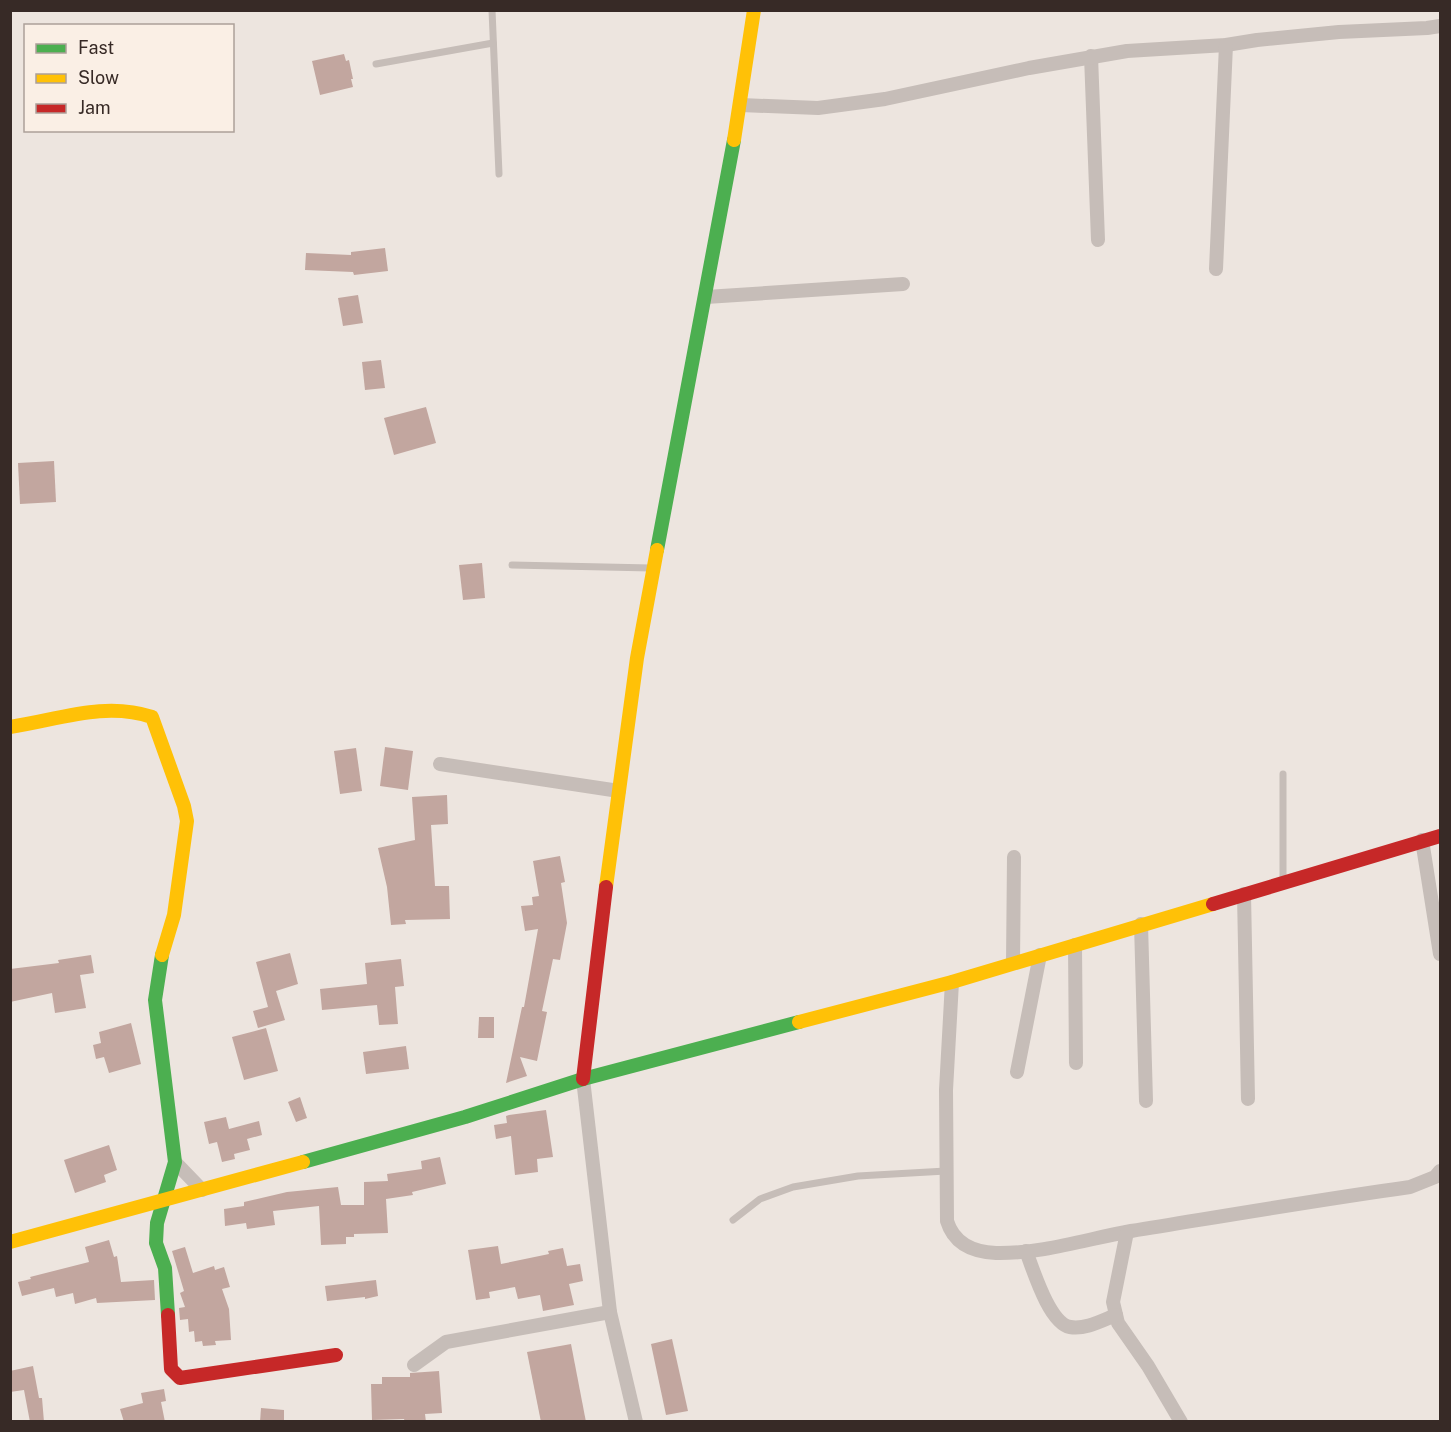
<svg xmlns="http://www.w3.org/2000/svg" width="1451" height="1432" font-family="'Public Sans',sans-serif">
	<rect width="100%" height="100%" fill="#ede5df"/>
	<g fill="#c2a69f">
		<polygon points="344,54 346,61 349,60 353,79 351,79 353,87 320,95 312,61"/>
		<polygon points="385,248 388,271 354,275 353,272 305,270 306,253 351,255 351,252"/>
		<polygon points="358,295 363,323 343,326 338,298"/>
		<polygon points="381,360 385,388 365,390 362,362"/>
		<polygon points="426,407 436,443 394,455 384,418"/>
		<polygon points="54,461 56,502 20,504 18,463"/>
		<polygon points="482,563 485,598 463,600 459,565"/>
		<polygon points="385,747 413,751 408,790 380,786"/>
		<polygon points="356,748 362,791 340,794 334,751"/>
		<polygon points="447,795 448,824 431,825 435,886 449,886 450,919 405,920 406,924 391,925 387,887 378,848 415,840 412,797"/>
		<polygon points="560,856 565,882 561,883 567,923 560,960 553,959 542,1011 547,1012 537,1061 520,1057 527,1076 506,1083 522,1007 524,1007 538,929 525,931 521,906 533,905 532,897 539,896 533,861"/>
		<polygon points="290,953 298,984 276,991 285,1020 258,1028 253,1011 268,1007 256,962"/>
		<polygon points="91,955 94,973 80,975 86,1008 55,1013 52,993 10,1002 10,969 59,963 58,960"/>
		<polygon points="401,959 404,986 395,987 398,1024 379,1025 377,1005 322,1010 320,989 367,984 365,963"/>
		<polygon points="479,1017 494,1017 494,1038 478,1038"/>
		<polygon points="131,1023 141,1064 109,1073 104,1057 96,1059 93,1045 101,1043 99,1032"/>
		<polygon points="266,1028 278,1071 244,1080 232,1037"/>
		<polygon points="406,1046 409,1069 366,1074 363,1052"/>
		<polygon points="300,1097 307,1118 296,1122 288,1102"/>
		<polygon points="546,1110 553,1157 537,1159 538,1172 515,1175 511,1136 496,1139 494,1125 507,1123 506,1116 509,1115"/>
		<polygon points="226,1117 229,1129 259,1121 262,1135 247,1139 250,1150 234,1154 235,1159 222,1162 217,1142 209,1144 204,1122"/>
		<polygon points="109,1145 117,1170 104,1175 106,1182 75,1193 64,1160"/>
		<polygon points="440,1157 446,1184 412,1192 413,1195 386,1199 388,1233 354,1234 354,1237 346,1237 346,1244 321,1245 319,1206 273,1211 275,1225 247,1229 246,1223 225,1226 224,1209 244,1206 244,1202 287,1192 338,1187 341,1205 364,1205 364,1182 388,1181 387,1174 422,1169 421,1161"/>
		<polygon points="109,1240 114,1257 117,1256 121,1282 154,1280 155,1300 97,1303 96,1298 75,1304 73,1293 56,1297 54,1288 22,1296 18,1282 31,1279 30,1277 89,1262 85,1247"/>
		<polygon points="498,1246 501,1264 549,1254 548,1251 563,1248 567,1266 580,1264 583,1281 569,1284 574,1305 543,1311 540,1295 518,1299 515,1287 489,1292 490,1298 476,1300 468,1250"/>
		<polygon points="185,1247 193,1273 214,1266 215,1270 224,1267 230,1287 222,1289 229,1309 231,1340 215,1341 216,1345 203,1346 202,1341 195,1342 194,1331 189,1332 188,1319 180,1320 179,1308 185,1307 180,1293 184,1291 172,1251"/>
		<polygon points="376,1280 378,1296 365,1299 365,1297 327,1301 325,1286"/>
		<polygon points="672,1339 688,1411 666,1415 651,1344"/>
		<polygon points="571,1344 586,1422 541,1422 527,1352"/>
		<polygon points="33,1366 39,1398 42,1398 44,1422 30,1422 24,1390 10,1392 10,1371"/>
		<polygon points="439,1371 442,1413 425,1414 426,1422 405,1422 404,1419 372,1420 371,1384 382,1384 382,1377 410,1377 410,1373"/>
		<polygon points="164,1389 166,1401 161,1402 165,1422 124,1422 120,1409 143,1403 141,1393"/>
		<polygon points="261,1408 284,1410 284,1422 260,1422"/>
	</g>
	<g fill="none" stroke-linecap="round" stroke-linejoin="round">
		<g stroke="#c6bdb8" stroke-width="7">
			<polyline points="492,10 499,174"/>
			<polyline points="376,64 493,43"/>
			<polyline points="512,565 651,568"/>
			<polyline points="1283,774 1283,879"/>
			<polyline points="733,1220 760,1199 793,1187 858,1176 946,1171"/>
		</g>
		<g stroke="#c6bdb8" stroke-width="14">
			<polyline points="1091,56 1098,240"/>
			<polyline points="741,105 818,108 885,99 1029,68 1127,51 1226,45 1257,40 1339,32 1427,28 1440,26"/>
			<polyline points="1216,269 1226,45"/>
			<polyline points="706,297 903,284"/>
			<polyline points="440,764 619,791"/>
			<polyline points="1422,840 1440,954"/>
			<polyline points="1244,894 1248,1099"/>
			<polyline points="1141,924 1146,1101"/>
			<polyline points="1075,945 1076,1063"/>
			<polyline points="1013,963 1014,857"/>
			<path d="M952,982l-6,108 1,131c7,23 26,31 49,32 45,1 91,-14 135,-22 93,-15 186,-31 279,-44l25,-10 5,-6"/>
			<polyline points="1017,1072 1040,955"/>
			<polyline points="583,1079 610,1312 636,1422"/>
			<polyline points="175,1162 202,1190"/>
			<polyline points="1127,1232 1113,1302 1118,1323 1148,1366 1181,1422"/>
			<path d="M1026,1251c7,18 23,72 44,76 15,3 33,-7 46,-12"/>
			<polyline points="414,1365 446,1342 610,1312"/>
		</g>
		<g stroke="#4caf50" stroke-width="14">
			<polyline points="657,550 734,140"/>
			<polyline points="162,955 155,1000 175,1162 157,1223 156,1243 165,1268 168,1315"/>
			<polyline points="303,1162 465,1117 583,1079 799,1022"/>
		</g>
		<g stroke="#ffc107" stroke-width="14">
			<polyline points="734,140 754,10"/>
			<path d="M10,727c48,-7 94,-26 142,-10l32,89 3,15 -13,94 -12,40"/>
			<polyline points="606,887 637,658 657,550"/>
			<polyline points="799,1022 952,982 1213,904"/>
			<polyline points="10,1242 303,1162"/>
		</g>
		<g stroke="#c62828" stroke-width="14">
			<polyline points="1213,904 1440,836"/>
			<polyline points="583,1079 606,887"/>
			<polyline points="168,1315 171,1369 180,1378 336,1355"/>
		</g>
	</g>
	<rect width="1451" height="1432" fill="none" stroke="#372a26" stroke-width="24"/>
	<rect x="24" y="24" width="210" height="108" fill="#faefe5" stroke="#aca099" stroke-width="1.5"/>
	<rect x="36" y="44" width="30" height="9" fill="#4caf50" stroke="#aca099" stroke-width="1.5"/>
	<text x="78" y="54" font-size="18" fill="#372a26">Fast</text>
	<rect x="36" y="74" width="30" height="9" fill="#ffc107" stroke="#aca099" stroke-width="1.5"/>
	<text x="78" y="84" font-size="18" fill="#372a26">Slow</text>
	<rect x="36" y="104" width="30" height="9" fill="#c62828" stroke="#aca099" stroke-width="1.5"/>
	<text x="78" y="114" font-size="18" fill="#372a26">Jam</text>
</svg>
